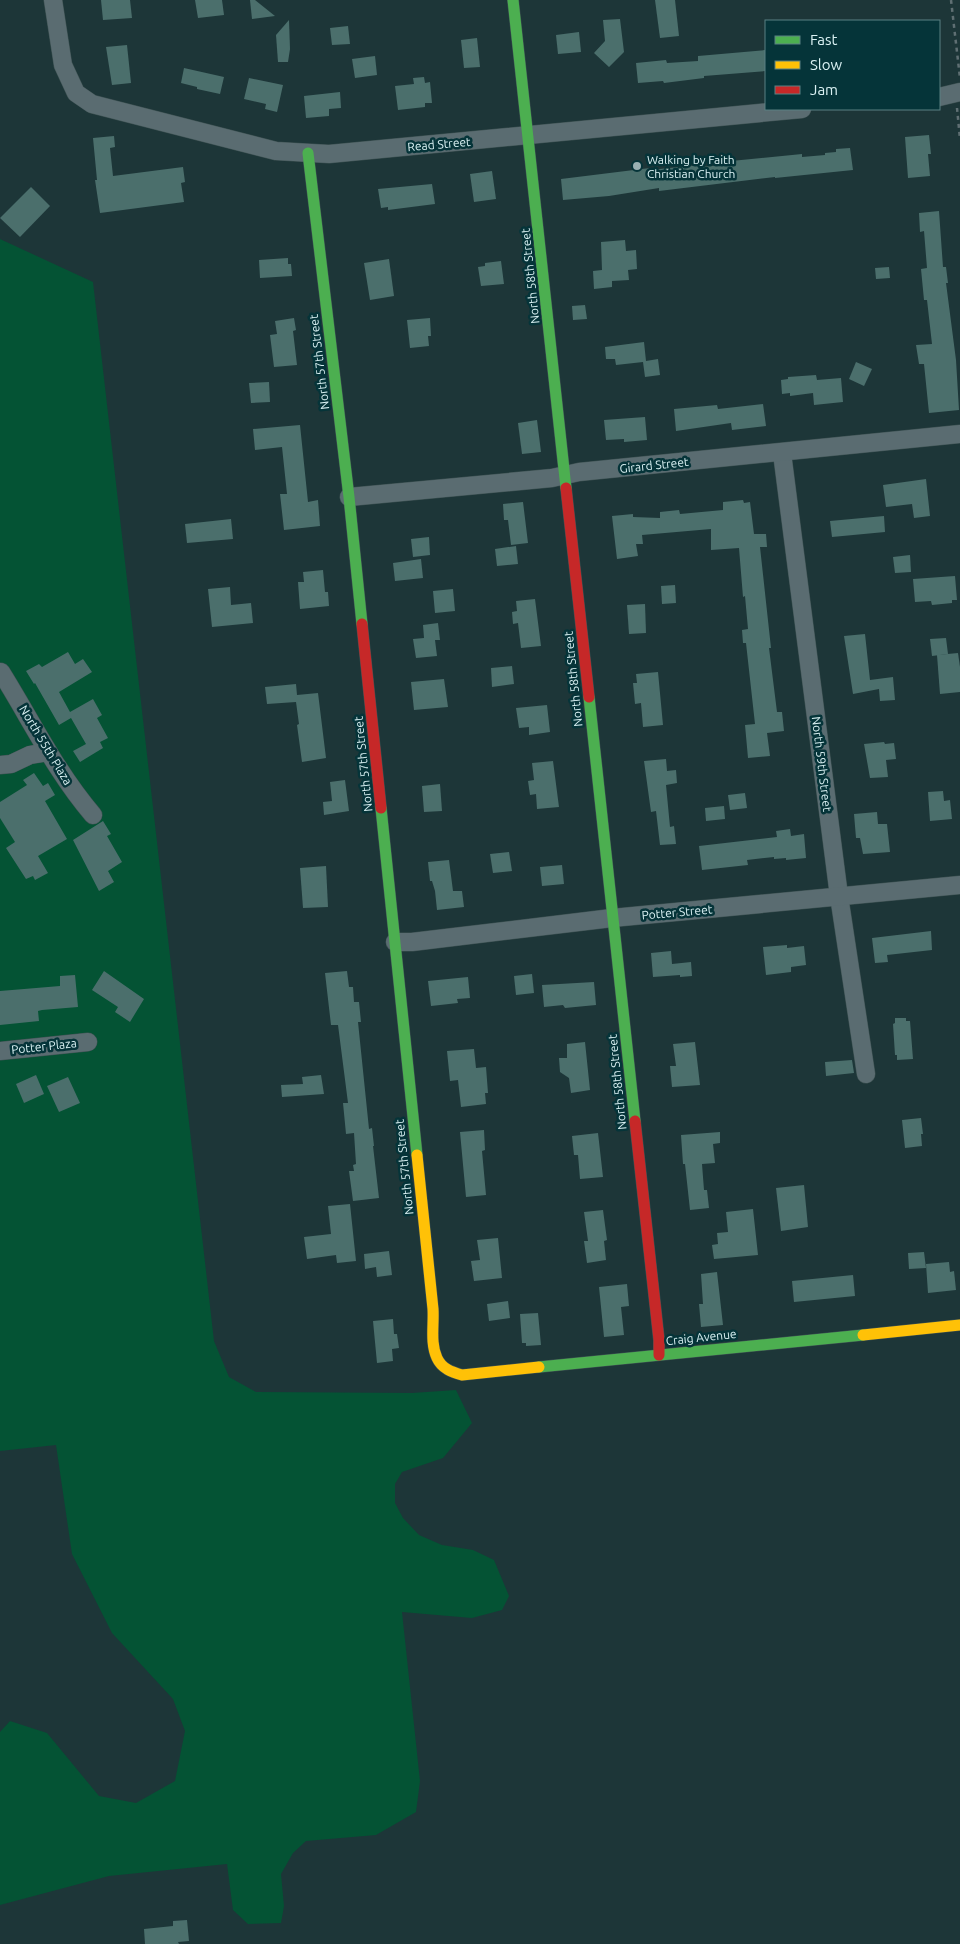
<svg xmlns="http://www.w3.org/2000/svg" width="960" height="1944" font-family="Ubuntu,sans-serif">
	<rect width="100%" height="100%" fill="#1d3638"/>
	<polygon fill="#045334" points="0,239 93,282 214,1341 229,1377 256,1392 412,1393 456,1390 472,1423 443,1458 402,1472 395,1484 395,1503 403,1518 419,1535 442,1545 473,1550 494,1560 509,1596 502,1610 472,1618 402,1612 420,1781 416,1812 376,1835 306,1841 293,1853 281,1874 284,1906 281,1923 248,1924 233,1910 227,1864 109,1876 0,1905 0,1732 10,1721 47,1733 99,1796 136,1803 175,1781 185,1731 173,1699 112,1633 72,1554 56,1445 0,1451"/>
	<g fill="#4b6f6c">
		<polygon points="101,0 130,0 132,18 103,20"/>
		<polygon points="195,0 222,0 224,15 198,18"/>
		<polygon points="250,0 255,0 275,16 252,19"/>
		<polygon points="655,0 675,0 679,36 660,38"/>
		<polygon points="620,19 624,52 609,67 594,53 605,41 603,20"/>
		<polygon points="289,20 290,49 288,62 278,62 276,35"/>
		<polygon points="348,26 350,44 332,45 330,28"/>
		<polygon points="579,32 581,52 558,54 556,35"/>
		<polygon points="477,38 480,67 464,68 461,40"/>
		<polygon points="127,45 131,83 112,85 106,47"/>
		<polygon points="766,50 766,71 704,76 704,78 664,83 663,81 638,83 636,63 666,60 667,63 698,61 698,56"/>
		<polygon points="375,56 377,75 355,78 352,59"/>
		<polygon points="184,68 224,77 220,94 197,89 197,87 181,83"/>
		<polygon points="424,77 425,83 430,82 432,103 425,103 425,107 398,110 395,86 414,84 413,78"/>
		<polygon points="249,78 283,85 277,112 265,109 266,104 244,99"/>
		<polygon points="340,92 341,108 329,109 329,116 306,118 304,96"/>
		<polygon points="929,135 931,154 928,154 930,176 908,178 905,137"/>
		<polygon points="114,136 115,147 110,148 113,176 183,167 185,182 181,183 184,202 100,213 95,180 97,180 93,138"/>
		<polygon points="850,148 853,170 775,178 775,177 659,191 659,188 609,196 563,200 561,179 650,168 650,170 699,165 700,167 722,165 721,162 802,154 802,157 825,155 825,153 836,152 836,149"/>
		<polygon points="492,171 496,199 474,202 470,174"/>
		<polygon points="432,184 435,204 388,210 388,207 381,208 378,189"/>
		<polygon points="31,187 50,206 20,237 0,218"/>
		<polygon points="939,211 943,267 946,267 948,283 946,283 956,360 959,410 929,413 924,364 919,364 916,345 932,344 927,300 924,300 921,269 927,268 924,231 920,232 919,213"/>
		<polygon points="625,240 626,251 636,250 637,269 628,270 629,280 612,281 612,287 594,289 593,271 602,270 601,242"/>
		<polygon points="288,258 288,264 291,264 292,276 260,278 259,260"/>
		<polygon points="389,259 394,296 370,300 364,263"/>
		<polygon points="501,261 504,284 481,286 478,267 485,266 485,263"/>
		<polygon points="889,267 890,278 876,279 875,268"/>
		<polygon points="585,305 587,319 573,320 572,306"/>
		<polygon points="294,318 296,330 293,331 297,365 274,367 270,335 277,334 275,321"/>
		<polygon points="430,318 431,336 428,336 429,346 410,348 407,320"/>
		<polygon points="644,342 646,361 658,359 660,375 645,377 643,362 616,365 615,359 606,359 605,347"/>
		<polygon points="856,362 872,369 864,386 849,379"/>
		<polygon points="816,375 817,380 841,378 843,402 814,405 813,393 790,396 790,393 782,394 781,380 788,379 788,377"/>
		<polygon points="269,382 270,402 251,403 249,383"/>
		<polygon points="763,404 766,426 732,430 731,423 676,431 674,409 717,405 718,409"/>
		<polygon points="645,417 647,440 624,442 624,439 606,440 604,420"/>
		<polygon points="537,420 541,452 522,454 518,423"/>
		<polygon points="300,425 308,502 318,500 320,526 284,530 280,494 287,494 282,447 255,450 253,429"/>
		<polygon points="926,479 930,516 914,518 912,504 886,507 883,485"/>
		<polygon points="743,500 744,503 750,502 754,534 766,534 767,547 760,547 771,648 769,648 777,712 782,712 784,731 767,733 770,756 748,758 745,725 755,724 746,643 743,643 742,630 748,629 745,596 743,597 739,548 711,550 711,529 642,535 643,544 636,544 638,556 617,559 612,516 633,514 633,517 660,518 660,512 679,510 680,514 723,510 723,502"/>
		<polygon points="523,502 528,543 511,545 508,520 504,520 503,504"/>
		<polygon points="884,516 885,532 832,537 830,521"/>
		<polygon points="231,519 233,539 187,543 185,524"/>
		<polygon points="429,537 430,555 413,557 411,539"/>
		<polygon points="516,546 518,564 497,566 495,549"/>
		<polygon points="910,555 911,572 895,573 893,557"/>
		<polygon points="421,559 423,578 395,581 393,563"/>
		<polygon points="323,570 325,592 328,592 329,606 300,609 298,582 304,582 303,572"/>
		<polygon points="955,576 957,600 952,600 952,603 932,605 931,601 915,602 913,579"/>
		<polygon points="675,585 676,603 662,604 661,586"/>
		<polygon points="230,587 231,605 251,603 253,623 212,627 208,589"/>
		<polygon points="453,589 455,611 435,613 433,591"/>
		<polygon points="535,599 541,646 521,648 518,623 513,624 512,612 517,611 516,601"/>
		<polygon points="645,604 646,633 629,634 627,605"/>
		<polygon points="438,623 440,640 435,640 437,656 416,658 413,639 424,638 423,625"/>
		<polygon points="865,634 870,680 893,677 895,700 880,701 879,689 853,694 844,636"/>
		<polygon points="946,638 948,654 932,656 930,639"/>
		<polygon points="68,652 75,664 83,659 92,672 59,692 70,712 93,699 102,715 97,718 108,738 100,742 103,748 80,762 73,751 86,744 71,718 59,725 35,683 34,684 26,671 39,664 42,667"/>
		<polygon points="958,653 960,667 960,692 940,694 937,655"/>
		<polygon points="512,666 514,684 492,687 491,668"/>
		<polygon points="658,672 663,725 643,727 641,703 635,704 633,683 637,683 636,674"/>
		<polygon points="444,679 448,707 414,710 411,682"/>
		<polygon points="296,684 297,695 318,693 326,758 302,762 297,725 299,724 296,702 267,704 265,687"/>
		<polygon points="547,705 550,732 529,735 529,727 519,728 516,708"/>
		<polygon points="884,742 885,744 894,743 896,759 886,760 888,777 870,778 864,744"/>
		<polygon points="666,759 667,771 676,770 677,783 666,785 670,827 674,826 676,844 660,845 656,811 651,812 644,761"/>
		<polygon points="553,761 559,807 537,809 536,794 530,795 528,781 534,780 532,763"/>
		<polygon points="34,773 43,786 48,783 55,795 45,801 67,839 38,856 48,873 35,880 33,876 26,879 6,848 15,842 0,818 0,802 27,785 23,780"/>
		<polygon points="345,780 349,811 324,815 323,802 332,801 330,782"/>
		<polygon points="440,784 442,811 424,812 422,786"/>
		<polygon points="943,791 944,801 950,800 952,819 930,821 928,792"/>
		<polygon points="745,793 747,808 730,810 728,795"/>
		<polygon points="724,806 725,819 706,821 705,808"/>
		<polygon points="877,812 878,824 887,824 890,852 863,854 860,838 856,838 854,814"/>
		<polygon points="103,821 111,834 107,836 122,862 108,871 114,882 99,891 73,840"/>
		<polygon points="790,829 791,836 804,834 806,858 786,860 786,858 774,859 774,857 747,860 748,865 702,870 699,846 777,837 776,831"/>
		<polygon points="509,852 512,871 493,873 490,854"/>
		<polygon points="449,860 453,891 462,891 464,907 437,910 435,891 432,881 430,881 428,862"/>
		<polygon points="562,865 564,884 542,886 540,867"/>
		<polygon points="326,866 328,907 303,908 300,868"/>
		<polygon points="931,931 932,950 887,955 888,962 875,963 872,938"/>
		<polygon points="787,945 787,948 804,946 806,965 791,967 791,972 766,975 763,947"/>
		<polygon points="671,951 672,964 691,962 692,976 680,977 680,975 653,977 651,953"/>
		<polygon points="104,971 144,999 130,1022 115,1012 118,1007 92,990"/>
		<polygon points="347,971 349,987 353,987 354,1002 359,1002 361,1022 358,1022 369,1129 372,1128 374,1146 373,1146 379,1198 353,1201 349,1171 354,1171 353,1165 356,1164 354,1133 346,1134 343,1103 348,1103 338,1025 331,1025 325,973"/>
		<polygon points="532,974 534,993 516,995 514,976"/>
		<polygon points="75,975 78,1007 42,1010 38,1011 39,1021 0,1025 0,991 60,986 60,976"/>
		<polygon points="468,977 470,998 457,999 458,1003 431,1006 428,981"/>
		<polygon points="594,982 596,1005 565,1008 563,1005 544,1007 542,985"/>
		<polygon points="895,1018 906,1018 906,1021 910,1021 913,1059 897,1060 897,1055 895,1055 893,1024 895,1023"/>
		<polygon points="585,1042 590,1090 571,1093 569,1078 560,1072 559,1058 567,1058 567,1044"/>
		<polygon points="695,1042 700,1085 672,1087 670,1066 676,1066 673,1044"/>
		<polygon points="474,1049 476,1068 486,1067 488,1093 485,1093 486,1104 461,1107 458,1080 450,1081 447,1051"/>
		<polygon points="852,1060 854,1073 826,1076 825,1062"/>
		<polygon points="36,1075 44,1094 24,1103 16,1084"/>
		<polygon points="321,1075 324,1094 282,1097 281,1085 303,1084 302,1077"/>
		<polygon points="68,1077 80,1103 59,1112 47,1086"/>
		<polygon points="921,1118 923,1134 921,1134 922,1146 905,1148 902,1120"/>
		<polygon points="484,1130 485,1150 482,1151 486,1195 466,1197 460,1132"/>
		<polygon points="720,1132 720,1143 713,1144 715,1163 702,1164 704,1190 707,1190 709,1208 690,1210 685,1164 683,1164 681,1135"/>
		<polygon points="598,1133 603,1177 580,1179 578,1155 574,1155 572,1136"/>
		<polygon points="804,1185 808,1227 781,1231 776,1188"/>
		<polygon points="350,1204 356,1261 337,1263 336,1255 307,1259 304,1237 331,1234 328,1206"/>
		<polygon points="753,1209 758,1255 714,1259 712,1245 718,1244 717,1233 728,1232 726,1212"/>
		<polygon points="603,1210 607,1240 604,1241 606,1260 587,1263 584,1241 588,1241 584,1212"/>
		<polygon points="498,1238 502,1278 474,1281 471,1261 480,1260 477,1240"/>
		<polygon points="389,1251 392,1275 377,1277 376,1267 365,1269 364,1254"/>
		<polygon points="924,1252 926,1268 909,1269 908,1253"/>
		<polygon points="949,1262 950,1272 954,1271 956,1290 928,1293 926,1264"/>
		<polygon points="717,1272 723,1325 701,1327 699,1304 703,1304 701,1274"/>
		<polygon points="853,1275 855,1296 794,1302 792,1281"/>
		<polygon points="627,1284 629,1306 621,1307 624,1335 604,1337 599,1287"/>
		<polygon points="508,1301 510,1318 489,1321 487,1304"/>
		<polygon points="538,1313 541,1345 526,1346 526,1343 522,1343 520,1314"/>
		<polygon points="393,1319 394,1334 397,1334 399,1348 392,1349 393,1361 377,1363 373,1321"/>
		<polygon points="187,1920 189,1941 178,1942 179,1944 145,1944 144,1929 173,1926 173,1921"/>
	</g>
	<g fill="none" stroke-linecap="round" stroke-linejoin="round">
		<defs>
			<g id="street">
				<polyline points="53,0 63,65 76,93 92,104 276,151 329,154 802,109"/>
				<polyline points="939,97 960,92"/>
				<polyline points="782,453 839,896 866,1074"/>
				<polyline points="349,497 552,478 579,472 960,434"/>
				<path d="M1,672c30,48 55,100 92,143"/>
				<polyline points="0,765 11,764 30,755 48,752"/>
				<polyline points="395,942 412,942 612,918 960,885"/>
				<polyline points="0,1051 88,1042"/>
			</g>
			<g id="fast">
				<polyline points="513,0 566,488"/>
				<polyline points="308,153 349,497 362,624"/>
				<polyline points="589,697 635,1121"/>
				<polyline points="381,808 417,1155"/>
				<polyline points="539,1367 863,1335"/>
			</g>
			<g id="slow">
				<path d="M417,1155c5,51 11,102 16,154 1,16 -3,34 4,49 5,11 15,14 25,17l77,-8"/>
				<polyline points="863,1335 960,1325"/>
			</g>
			<g id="jam">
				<polyline points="566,488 589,697"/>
				<polyline points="362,624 381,808"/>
				<polyline points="635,1121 659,1340 659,1355"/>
			</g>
		</defs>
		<use href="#street" stroke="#3e5253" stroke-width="19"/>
		<use href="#fast" stroke="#3e5253" stroke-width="12"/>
		<use href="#slow" stroke="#3e5253" stroke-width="12"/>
		<use href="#jam" stroke="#3e5253" stroke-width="12"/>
		<g stroke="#5f6f73" stroke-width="2.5" stroke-dasharray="4 4" stroke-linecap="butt">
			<polyline points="951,0 960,78"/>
			<polyline points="957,108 960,139"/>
		</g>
		<use href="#street" stroke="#5a6c71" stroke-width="18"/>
		<use href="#fast" stroke="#4caf50" stroke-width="11"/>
		<use href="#slow" stroke="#ffc107" stroke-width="11"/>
		<use href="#jam" stroke="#c62828" stroke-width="11"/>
	</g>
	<circle fill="#98b0b2" stroke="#053439" stroke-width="2" cx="637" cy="166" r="5"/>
	<g text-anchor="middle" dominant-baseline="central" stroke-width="5" stroke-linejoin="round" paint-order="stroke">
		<g font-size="12" fill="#daf1f3" stroke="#053439">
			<text transform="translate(439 144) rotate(-5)">Read Street</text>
			<text transform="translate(530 276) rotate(-96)">North 58th Street</text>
			<text transform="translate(319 362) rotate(-97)">North 57th Street</text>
			<text transform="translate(654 465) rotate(-6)">Girard Street</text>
			<text transform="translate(573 679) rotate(-96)">North 58th Street</text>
			<text transform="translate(46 745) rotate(59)">North 55th Plaza</text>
			<text transform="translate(363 764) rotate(-96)">North 57th Street</text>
			<text transform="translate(822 764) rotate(83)">North 59th Street</text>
			<text transform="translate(677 912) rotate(-5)">Potter Street</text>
			<text transform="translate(44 1046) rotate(-6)">Potter Plaza</text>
			<text transform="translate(617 1082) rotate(-96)">North 58th Street</text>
			<text transform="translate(404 1167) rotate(-96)">North 57th Street</text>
			<text transform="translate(701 1337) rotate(-6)">Craig Avenue</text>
		</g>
		<g font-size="12" fill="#daf1f3" stroke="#053439" text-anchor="start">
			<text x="647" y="159">Walking by Faith<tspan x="647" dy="14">Christian Church</tspan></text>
		</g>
	</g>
	<rect x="765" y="20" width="175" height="90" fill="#053439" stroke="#5a8083"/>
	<rect x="775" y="36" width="25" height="8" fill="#4caf50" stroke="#5a8083"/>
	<text x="810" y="45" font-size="15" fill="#daf1f3">Fast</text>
	<rect x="775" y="61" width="25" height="8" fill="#ffc107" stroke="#5a8083"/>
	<text x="810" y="70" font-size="15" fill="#daf1f3">Slow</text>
	<rect x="775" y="86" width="25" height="8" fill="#c62828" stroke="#5a8083"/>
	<text x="810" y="95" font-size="15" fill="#daf1f3">Jam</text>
</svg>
